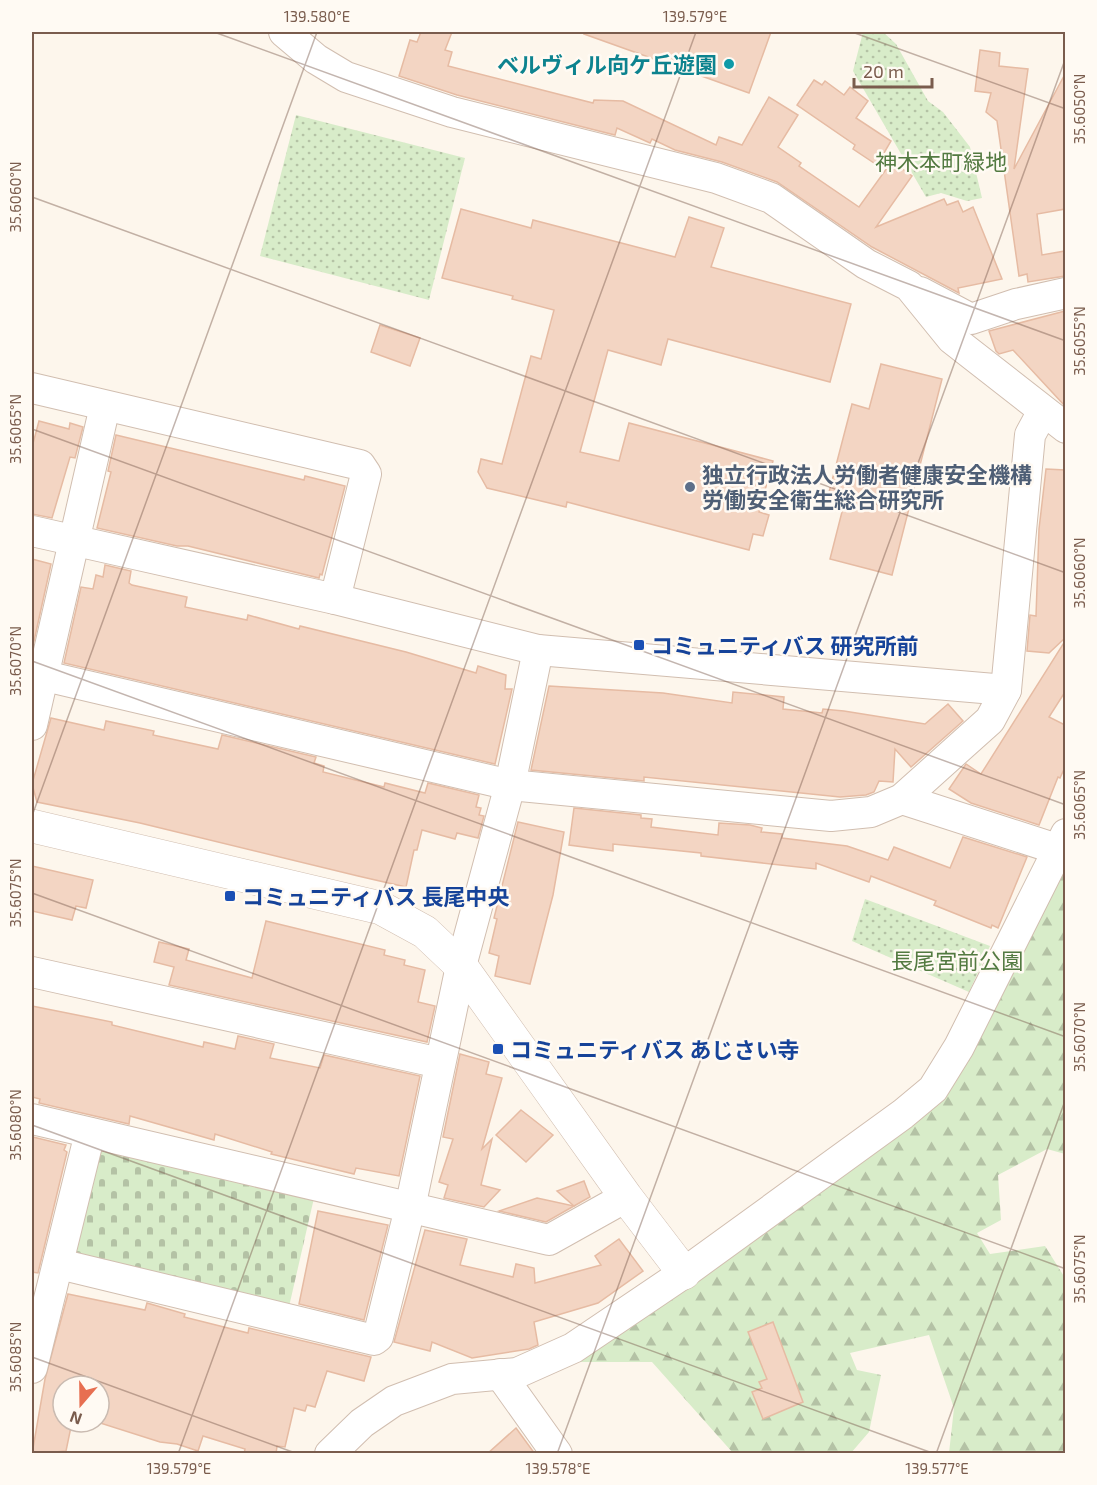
<svg xmlns="http://www.w3.org/2000/svg" width="1097" height="1485" font-family="'Exo 2','Noto Sans JP',sans-serif">
	<defs>
		<pattern id="forest-firs" width="22" height="20" patternUnits="userSpaceOnUse" patternTransform="scale(1.5)"><rect width="22" height="20" fill="#d8ecc9"/><path d="M5 1l3.5 6h-7zM16 11l3.5 6h-7z" fill="#b4c2a5"/></pattern>
		<pattern id="cemetery-stones" width="16" height="16" patternUnits="userSpaceOnUse" patternTransform="scale(1.5)"><rect width="16" height="16" fill="#d8ecc9"/><path d="M2 7V4a2 2 0 0 1 4 0v3zM10 15v-3a2 2 0 0 1 4 0v3z" fill="#b4c2a5"/></pattern>
		<pattern id="park-dots" width="8" height="8" patternUnits="userSpaceOnUse" patternTransform="scale(1.5)"><rect width="8" height="8" fill="#d8ecc9"/><path d="M2 2h.1M6 6h.1" fill="none" stroke="#b4c2a5" stroke-width="1.8" stroke-linecap="round"/></pattern>
	</defs>
	<rect width="100%" height="100%" fill="#fdf6ec"/>
	<polygon fill="url(#forest-firs)" points="1060,869 1065,871 1065,1154 1047,1149 998,1175 1001,1220 977,1233 990,1254 1045,1246 1065,1278 1065,1453 949,1453 954,1408 929,1335 850,1353 857,1370 881,1375 869,1432 851,1453 733,1453 652,1362 580,1362 945,1097"/>
	<polygon fill="url(#cemetery-stones)" points="102,1148 314,1198 288,1311 71,1253 94,1155"/>
	<g fill="url(#park-dots)">
		<polygon points="863,32 883,32 896,44 928,101 943,112 970,147 982,198 967,201 941,193 926,197 853,71"/>
		<polygon points="296,115 465,158 429,300 260,256"/>
		<polygon points="865,899 990,946 969,992 852,941"/>
	</g>
	<g fill="#f3d5c3" stroke="#e6bba3" stroke-width="1.5">
		<polygon points="421,32 452,32 445,50 452,52 448,66 593,103 594,100 623,101 716,145 719,137 742,145 769,97 798,115 778,147 801,163 799,166 859,207 892,161 912,176 876,227 944,199 947,205 958,201 963,212 973,207 1002,279 958,288 959,293 872,247 777,182 722,162 675,150 652,139 650,143 617,128 615,135 457,95 399,76 410,40 417,42"/>
		<polygon points="585,32 771,32 749,93 584,34"/>
		<polygon points="980,50 1000,53 999,66 1028,69 1014,169 1065,74 1065,209 1037,214 1042,255 1065,251 1065,276 1028,282 1027,274 1019,276 997,121 986,112 991,93 975,91"/>
		<polygon points="814,80 822,85 825,81 844,95 850,87 868,101 856,118 891,141 877,165 853,149 855,145 797,105"/>
		<polygon points="461,209 531,228 533,220 675,257 689,217 724,228 711,267 851,304 830,382 668,339 661,365 608,350 580,452 619,461 629,423 773,461 759,512 769,515 763,536 753,534 749,550 567,502 566,507 487,488 478,472 481,459 502,464 531,356 541,359 554,310 512,299 513,296 442,278"/>
		<polygon points="1065,311 1065,406 1013,350 999,354 996,351 989,331"/>
		<polygon points="380,325 420,338 410,366 371,352"/>
		<polygon points="881,364 942,379 892,575 830,559 845,500 828,496 852,404 869,409"/>
		<polygon points="39,421 69,429 70,423 83,427 75,458 70,457 52,518 32,514 32,447"/>
		<polygon points="116,435 304,480 305,476 345,486 322,575 320,574 319,578 188,546 177,546 97,528 111,472 108,471"/>
		<polygon points="1046,469 1065,470 1065,638 1049,653 1027,651 1030,615 1036,616 1039,529"/>
		<polygon points="32,559 51,564 32,650"/>
		<polygon points="105,565 131,571 129,583 132,585 187,597 185,607 247,620 248,615 299,629 300,626 406,652 476,673 478,666 506,675 505,689 512,689 495,764 64,663 81,587 93,589 96,575 103,577"/>
		<polygon points="1065,641 1065,692 1049,717 1065,725 1065,767 1060,778 1058,777 1039,825 971,803 949,789 966,764 981,774"/>
		<polygon points="549,686 663,693 732,703 733,692 784,697 783,709 822,713 823,709 844,711 925,724 948,704 963,721 911,767 895,749 893,782 879,781 874,792 866,795 840,797 644,777 644,781 531,770"/>
		<polygon points="51,718 104,730 106,721 154,731 153,735 218,749 222,735 316,757 314,763 324,766 323,772 384,787 385,783 425,793 428,783 479,795 476,807 481,808 479,815 484,816 478,838 457,833 455,839 422,830 417,850 414,850 406,887 358,876 140,823 37,802 32,784"/>
		<polygon points="574,808 641,815 641,818 652,819 651,827 718,835 719,823 750,825 762,828 761,832 782,834 782,838 847,846 888,860 894,847 950,868 963,837 1027,857 998,928 992,925 991,928 934,905 936,901 871,876 869,882 816,863 816,869 701,856 701,853 613,844 613,851 569,845"/>
		<polygon points="518,822 564,832 553,895 530,984 495,976 499,956 489,953 497,919 494,918"/>
		<polygon points="32,866 93,880 86,908 76,906 72,920 32,911"/>
		<polygon points="266,921 385,950 384,955 405,960 404,965 425,970 418,1002 435,1006 427,1042 169,985 174,967 154,962 159,942 189,949 186,960 252,978"/>
		<polygon points="32,1006 112,1022 112,1025 203,1047 204,1042 235,1049 238,1036 274,1044 270,1058 320,1068 324,1055 420,1076 399,1176 356,1168 354,1174 271,1154 272,1152 215,1134 214,1140 130,1116 129,1124 39,1103 40,1099 32,1097"/>
		<polygon points="460,1054 489,1062 486,1074 502,1078 482,1149 492,1139 481,1185 500,1190 484,1207 444,1198 448,1185 439,1182 453,1139 443,1137"/>
		<polygon points="521,1110 553,1135 526,1162 496,1135"/>
		<polygon points="33,1137 66,1145 64,1150 67,1152 38,1273 32,1272"/>
		<polygon points="584,1181 590,1197 574,1206 557,1191"/>
		<polygon points="537,1198 574,1206 546,1222 499,1211"/>
		<polygon points="318,1211 388,1225 364,1320 299,1304"/>
		<polygon points="425,1230 467,1239 460,1265 513,1277 516,1264 534,1268 535,1283 601,1265 595,1256 619,1239 643,1271 598,1303 534,1322 538,1345 529,1349 472,1358 432,1342 430,1351 394,1342"/>
		<polygon points="68,1294 145,1310 147,1303 185,1314 184,1317 248,1333 249,1328 371,1357 364,1381 327,1371 315,1407 307,1405 305,1411 294,1408 285,1447 277,1446 276,1454 244,1454 245,1449 203,1436 198,1451 177,1444 160,1442 97,1422 99,1386 63,1386 63,1422 72,1422 66,1451 32,1454 45,1379"/>
		<polygon points="773,1322 803,1402 763,1419 752,1392 762,1388 759,1382 767,1379 748,1332"/>
		<polygon points="516,1428 535,1454 487,1454"/>
	</g>
	<g fill="none" stroke-linecap="round" stroke-linejoin="round">
		<defs>
			<g id="minor">
				<polyline points="284,32 316,59 346,77 452,112 716,178 771,198 866,264 909,286 952,339 1066,428"/>
				<polyline points="920,292 971,319 1016,304 1066,293"/>
				<polyline points="32,388 360,465 366,474 335,599"/>
				<polyline points="32,531 335,599 538,650 1006,690"/>
				<polyline points="32,673 510,785 831,816 871,812 902,799 990,720 1006,690 1030,435 1043,411"/>
				<polyline points="32,725 105,406"/>
				<polyline points="902,799 1066,852"/>
				<polyline points="32,972 440,1063"/>
				<polyline points="32,1119 549,1240 626,1197"/>
				<polyline points="59,1264 374,1340 378,1337 410,1208 461,966 510,785 538,650"/>
				<polyline points="32,1368 90,1133"/>
				<polyline points="500,1374 557,1454"/>
				<polyline points="330,1454 362,1423 394,1401 452,1379 517,1373 573,1348 684,1273 903,1114 933,1089 959,1047 1066,834"/>
			</g>
			<polyline id="tertiary" points="32,826 381,908 425,932 461,966 626,1197 684,1273"/>
		</defs>
		<use href="#minor" stroke="#d1beb0" stroke-width="32"/>
		<use href="#tertiary" stroke="#d1beb0" stroke-width="34"/>
		<use href="#minor" stroke="#fff" stroke-width="30"/>
		<use href="#tertiary" stroke="#fff" stroke-width="33"/>
	</g>
	<path fill="none" stroke="#7a5c4d" stroke-width="1.5" stroke-opacity="0.45" d="M214,32l852,309M852,32l214,77M32,197l1034,376M32,429l1034,376M32,661l1034,376M32,816l285,-784M32,893l1034,376M32,1125l903,329M32,1357l266,97M178,1454l518,-1422M557,1454l509,-1397M936,1454l130,-356"/>
	<circle fill="#0f9aa8" stroke="#fffaf3" stroke-width="2" cx="729" cy="64" r="6"/>
	<circle fill="#5c6f8a" stroke="#fffaf3" stroke-width="2" cx="690" cy="487" r="6"/>
	<g fill="#1a4fb4" stroke="#fffaf3" stroke-width="2">
		<rect x="633" y="639" width="12" height="12" rx="3"/>
		<rect x="224" y="890" width="12" height="12" rx="3"/>
		<rect x="492" y="1043" width="12" height="12" rx="3"/>
	</g>
	<g text-anchor="middle" dominant-baseline="central" stroke-width="5" stroke-linejoin="round" paint-order="stroke">
		<g font-size="22" font-weight="bold" fill="#0d838f" stroke="#fffaf3" text-anchor="end">
			<text x="717" y="64">ベルヴィル向ケ丘遊園</text>
		</g>
		<g font-size="22" fill="#537a41" stroke="#fffaf3">
			<text x="941" y="161">神木本町緑地</text>
			<text x="957" y="960">長尾宮前公園</text>
		</g>
		<g font-size="22" font-weight="bold" fill="#4e5e75" stroke="#fffaf3" text-anchor="start">
			<text x="702" y="474">独立行政法人労働者健康安全機構<tspan x="702" dy="25">労働安全衛生総合研究所</tspan></text>
		</g>
		<g font-size="22" font-weight="bold" fill="#164399" stroke="#fffaf3" text-anchor="start">
			<text x="651" y="645">コミュニティバス 研究所前</text>
			<text x="242" y="896">コミュニティバス 長尾中央</text>
			<text x="510" y="1049">コミュニティバス あじさい寺</text>
		</g>
	</g>
	<rect width="1097" height="1485" fill="none" stroke="#fffaf3" stroke-width="66"/>
	<g transform="translate(81 1404) rotate(200)"><circle r="28" fill="#fffaf3" stroke="#cabbb1" stroke-width="1.5"/>
	<path d="M0-4.5L10 22L0 15L-10 22Z" fill="#e76f51"/>
	<text y="-9" font-size="16" font-weight="bold" text-anchor="middle" fill="#7a5c4d">N</text>
	</g>
	<path d="M854 78v9h78v-9" fill="none" stroke="#7a5c4d" stroke-width="3"/>
	<text x="863" y="78" font-size="18" fill="#7a5c4d" stroke="#fffaf3" stroke-width="4.5" paint-order="stroke">20 m</text>
	<rect x="33" y="33" width="1031" height="1419" fill="none" stroke="#7a5c4d" stroke-width="2"/>
	<g font-size="15" text-anchor="middle" fill="#7a5c4d">
		<text x="317" y="22">139.580°E</text>
		<text x="695" y="22">139.579°E</text>
		<text transform="translate(1080 109) rotate(-90)" y="5">35.6050°N</text>
		<text transform="translate(16 197) rotate(-90)" y="5">35.6060°N</text>
		<text transform="translate(1080 341) rotate(-90)" y="5">35.6055°N</text>
		<text transform="translate(16 429) rotate(-90)" y="5">35.6065°N</text>
		<text transform="translate(1080 573) rotate(-90)" y="5">35.6060°N</text>
		<text transform="translate(16 661) rotate(-90)" y="5">35.6070°N</text>
		<text transform="translate(1080 805) rotate(-90)" y="5">35.6065°N</text>
		<text transform="translate(16 893) rotate(-90)" y="5">35.6075°N</text>
		<text transform="translate(1080 1037) rotate(-90)" y="5">35.6070°N</text>
		<text transform="translate(16 1125) rotate(-90)" y="5">35.6080°N</text>
		<text transform="translate(1080 1269) rotate(-90)" y="5">35.6075°N</text>
		<text transform="translate(16 1357) rotate(-90)" y="5">35.6085°N</text>
		<text x="179" y="1474">139.579°E</text>
		<text x="558" y="1474">139.578°E</text>
		<text x="937" y="1474">139.577°E</text>
	</g>
</svg>
